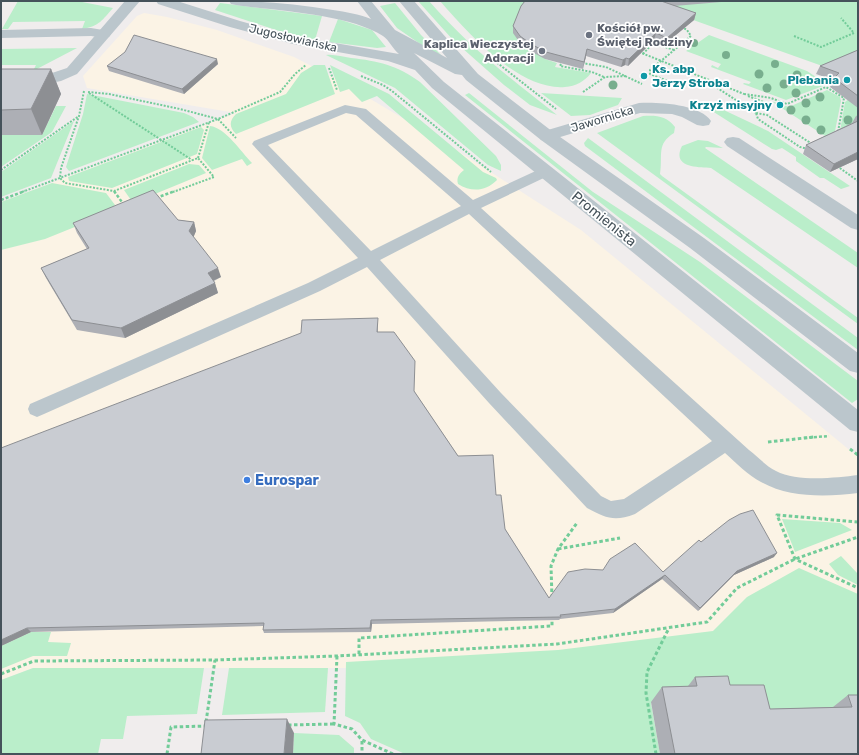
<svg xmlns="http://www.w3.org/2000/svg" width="859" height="755" font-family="Rubik,sans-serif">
	<rect width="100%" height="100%" fill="#f0eded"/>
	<polygon fill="#fbf3e5" points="144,13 167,17 217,30 294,57 335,78 453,148 581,230 858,457 858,663 567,668 33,668 1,680 1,202 236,113 87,88 83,76 137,16"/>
	<g fill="#baeeca">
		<path d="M18,1h59l36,7c-11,12 -13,18 -31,21l3,-8 -72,1 -5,7h-6z"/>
		<path d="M418,1h11c39,45 81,77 128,114l-27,-10 -26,-20 -51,-45z"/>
		<path d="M440,1h99l6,58 12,4 -2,4 36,6c-7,9 -15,13 -26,14 -46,4 -97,-54 -125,-86z"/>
		<polygon points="640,1 858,1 858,57 842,73"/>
		<polygon points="220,3 322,16 315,40 276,30 215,10"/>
		<polygon points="395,3 421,35 444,58 442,59 397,28 380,6"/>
		<polygon points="338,19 372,30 386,47 377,48 329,42"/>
		<polygon points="709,35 807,71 825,83 823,86 786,100 743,84 744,83 749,84 751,82 711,67 712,65 718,68 721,64 686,51"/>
		<polygon points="77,48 33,71 36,65 1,65 1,49"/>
		<path d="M326,55c8,-1 17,2 25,3 27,3 46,7 69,24l76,74 5,9v6l-13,-6 -93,-77z"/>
		<path d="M314,65h11l10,29 -99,40c-7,-7 -7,-13 0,-20l50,-20 15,-21z"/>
		<path d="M330,65l59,29 94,78 13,6 1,2c-12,12 -26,12 -39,4 -2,-7 2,-11 6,-14l-87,-74 -15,6 -13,-13 -9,3z"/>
		<polygon points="827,90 840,97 841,101 835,131 825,136 771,101 789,107"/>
		<polygon points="858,92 858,122 840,131 845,102"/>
		<polygon points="469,93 593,192 700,262 858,381 858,399 852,403 465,95"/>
		<polygon points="541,93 622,98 618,105 601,111 590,115 571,116"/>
		<polygon points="87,94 184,113 193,117 199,122 69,171 66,167 83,114"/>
		<polygon points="711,104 768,131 850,186 841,189 824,178 820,178 796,161 796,157 782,148 776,150 772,149 709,109 708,106"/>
		<polygon points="56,106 66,106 52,132 1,167 1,132 23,135 42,135"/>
		<path d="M643,116c13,-1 24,0 32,11l-1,6c-18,11 -11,22 -14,41l2,2 196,142v6l-261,-191z"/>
		<polygon points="74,121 51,178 1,197 1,172"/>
		<path d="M210,126c16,2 31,26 42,37l-5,3 -5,-7 -30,11 -10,-12z"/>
		<polygon points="201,127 204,130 197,154 112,188 69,181 68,177"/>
		<polygon points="588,138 858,338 858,350 585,146 584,143"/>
		<path d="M698,140l10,1 15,7 -17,-1 -1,1 153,105v15l-147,-100c-13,-1 -40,0 -29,-22z"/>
		<polygon points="189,164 199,165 206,173 133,203 124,190"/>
		<polygon points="52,183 106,193 115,205 107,214 45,239 1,250 1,202"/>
		<polygon points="782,519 840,523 852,530 795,552"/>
		<polygon points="841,556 858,574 858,585 838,575 829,564"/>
		<polygon points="799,568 858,594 858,710 831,722 651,703 660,754 405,754 371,739 360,723 345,716 346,662 558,650 713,631 747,597"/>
		<polygon points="31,632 51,632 48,642 71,643 67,656 33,656 1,669 1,646"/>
		<polygon points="33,668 204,668 197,714 127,716 123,739 101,739 98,754 1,754 1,680"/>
		<polygon points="229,668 328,668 325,712 222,715"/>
		<polygon points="294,733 339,735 354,748 354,754 293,754"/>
	</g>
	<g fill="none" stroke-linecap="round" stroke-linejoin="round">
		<g stroke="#72cc99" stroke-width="2" stroke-dasharray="2 1.5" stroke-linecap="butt">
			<polyline points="794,36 821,47 854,33 841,18"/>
			<polyline points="670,38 682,42"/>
			<polyline points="639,52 744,94"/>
			<polyline points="486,54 556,109"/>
			<polyline points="643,54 653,43 674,50"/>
			<polyline points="582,63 606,67 642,84"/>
			<polyline points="561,64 560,66 592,72 604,77"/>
			<polyline points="329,68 337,90"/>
			<polyline points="361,76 383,85 392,91 491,172"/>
			<polyline points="705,80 756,113"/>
			<polyline points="680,86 650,74 650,70 691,36 687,30 682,27"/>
			<polyline points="84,91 79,116 61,168 60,178 65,183 114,191 198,158 214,177 173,192"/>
			<polyline points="88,92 109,94 180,109 218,119 236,138"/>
			<polyline points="583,92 605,77 627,76"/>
			<polyline points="89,93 192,160"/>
			<polyline points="744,94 771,98 787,104 826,87 844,98 838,132"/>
			<polyline points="748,96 766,103"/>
			<polygon points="756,113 767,115 809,142 812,150 800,147 758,119"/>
			<polyline points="198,158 209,122"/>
			<polyline points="837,166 858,181"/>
			<polyline points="1,170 79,116"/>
			<polyline points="22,192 218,119 280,92 295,74 306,65"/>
		</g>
		<g stroke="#72cc99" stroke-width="2.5" stroke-dasharray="3 2" stroke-linecap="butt">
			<polyline points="114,191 124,205"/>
			<polyline points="156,198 175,191"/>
			<polyline points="1,200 25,191"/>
			<polyline points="804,438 829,436"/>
		</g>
		<g stroke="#72cc99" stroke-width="3" stroke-dasharray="3.5 2.5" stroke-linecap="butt">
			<polyline points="768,442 814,437"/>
			<polyline points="850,449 858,455"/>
			<polyline points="858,522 777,515 795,559 858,588"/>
			<polyline points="558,549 620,538"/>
			<polyline points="552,598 551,566 558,549 577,523"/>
			<polyline points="359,654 359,638 552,626 552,617"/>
			<polyline points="337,656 334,724 352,729 362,740 393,754"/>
			<polyline points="1,674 34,661 215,660 337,656 557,644 707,622 737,588 795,559 858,537"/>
			<polyline points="206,722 215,660"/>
			<polyline points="288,725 334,724"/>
			<polyline points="362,741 362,754"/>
			<polyline points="167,754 171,727 207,726"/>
			<polyline points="656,754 646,693 647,672 669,628"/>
		</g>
		<g fill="#bbc6cc" fill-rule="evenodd">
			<polygon points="91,28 109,31 111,34 109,37 105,38 91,36 1,38 1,30"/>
			<path d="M345,105l21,4 107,91 67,-31 5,-2 5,2 2,3 -2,3 -69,33 268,242c9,7 17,16 27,21 21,11 59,7 82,4v18c-31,4 -69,5 -97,-11 -13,-7 -25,-19 -36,-29l-90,61c-21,8 -29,4 -48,-6l-98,-105 -122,-136 -47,24 -276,123 -7,3 -7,-3 -2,-5 2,-5 278,-121 50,-25 -106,-114 2,-3zM346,113l10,2 105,91 -90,45 -103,-106zM469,214l243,227 -88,58 -13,2 -10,-5 -100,-103 -121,-133z"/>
		</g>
		<g fill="#bbc6cc" fill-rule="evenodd">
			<polygon points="125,1 140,1 77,74 61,81 46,84 1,86 1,76 46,75 67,68"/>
			<path d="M639,103c19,-1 61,1 72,18l-2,4 -6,1 -6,-1 -15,-8 -10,-3 -32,-1 -93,28 -6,-1 -2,-4 2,-4z"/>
			<polygon points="733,137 739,138 858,215 858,230 851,228 727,146 724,142 727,138"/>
		</g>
		<path fill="#bbc6cc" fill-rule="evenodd" d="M156,1h21l63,20 54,15 105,18c-6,-5 -10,-14 -16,-18 -34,-22 -106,-25 -147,-31l-5,-1 -2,-3c36,0 68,3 104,9 13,2 26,4 38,9l-14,-18h14l24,29 52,28 -48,-57h15l64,73 75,58 151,106 154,115v20l-8,-2 -160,-123 -149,-108 -75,-60 -4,-5 -7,-1 -41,-21 30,29 414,328v22l-8,-2 -418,-342 -17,-18 -27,-9 -95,-17 -63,-17 -72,-23z"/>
	</g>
	<g fill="#78ae8e">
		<circle cx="694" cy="43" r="4"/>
		<circle cx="726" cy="55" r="4"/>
		<circle cx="775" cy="64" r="4"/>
		<circle cx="759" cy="74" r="4.5"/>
		<circle cx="797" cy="75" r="4.5"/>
		<circle cx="784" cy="84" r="4.5"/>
		<circle cx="613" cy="85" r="4.5"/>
		<circle cx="767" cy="88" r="4.5"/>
		<circle cx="796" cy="93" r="4.5"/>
		<circle cx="820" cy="97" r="4.5"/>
		<circle cx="806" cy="103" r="4.5"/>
		<circle cx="791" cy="110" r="4.5"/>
		<circle cx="806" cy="120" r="4.5"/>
		<circle cx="848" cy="120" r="4.5"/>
		<circle cx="821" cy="130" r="4.5"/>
	</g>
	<g fill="#adafb5">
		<polygon points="525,1 733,1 674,6 696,13 694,20 665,44 654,40 628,66 625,65 621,67 586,56 583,69 545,59 530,51 520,43 513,33 513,26"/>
		<polygon points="858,50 858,108 830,87 833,80 816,74 820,66"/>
		<polygon points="218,64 184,94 109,71 107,66"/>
		<polygon points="1,69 51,69 61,94 42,135 1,135"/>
		<polygon points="858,115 858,159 830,172 803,154 806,145 852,123 856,116"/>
		<polygon points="178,220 194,222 196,231 193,237 221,277 214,281 218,293 125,338 77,330 46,278 41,268 87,249 77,233 73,223"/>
		<polygon points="378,323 378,332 414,391 458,456 496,495 505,529 549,598 603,570 663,572 701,542 774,557 734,575 698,611 662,579 613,613 560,619 559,620 372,624 371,632 264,633 263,630 263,626 31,632 1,646"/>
		<polygon points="695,677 730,685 770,709 833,707 848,695 858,695 858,754 660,754 651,702 662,687 688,686"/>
	</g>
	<g fill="#8d8f93">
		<polygon points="696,13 694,20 665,44 667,38"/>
		<polygon points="656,33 654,40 628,66 629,59"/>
		<polygon points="587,49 586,56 583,69 584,62"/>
		<polygon points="626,58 625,65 621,67 623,60"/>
		<polygon points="217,59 218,64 184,94 182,89"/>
		<polygon points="51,69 61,94 42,135 31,109"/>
		<polygon points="858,152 858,159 830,172 834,164"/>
		<polygon points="194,222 196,231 192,241 189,231"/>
		<polygon points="218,268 221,277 210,282 208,273"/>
		<polygon points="215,283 218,293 125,338 121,328"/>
		<polygon points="777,553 774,557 734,575 698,611 700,608 737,571"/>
		<polygon points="665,575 662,579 613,613 615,609"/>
		<polygon points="371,620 372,624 371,632 370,628"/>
		<polygon points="27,628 31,632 1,646 1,640"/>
		<polygon points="287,719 294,733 293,754 284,754"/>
	</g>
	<g fill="#c9ccd2" stroke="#8d8f93">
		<polygon points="525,1 661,1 696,13 667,38 656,33 629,59 626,58 623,60 587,49 584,62 546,52 531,44 520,36 513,26 521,6"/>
		<polygon points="134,35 217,59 182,89 107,66 125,52"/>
		<polygon points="858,50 858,96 834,78 839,73 820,66"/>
		<polygon points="1,69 51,69 31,109 1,110"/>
		<polygon points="858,121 858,152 834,164 806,145"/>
		<polygon points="153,190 178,220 194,222 189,231 218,268 208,273 215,283 121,328 72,320 41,268 89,248 73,223"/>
		<polygon points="378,318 377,332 394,332 415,361 414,391 458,456 493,455 496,495 501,495 505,529 549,598 568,572 585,569 603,570 610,559 635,543 663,572 699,540 701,542 729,520 740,514 753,510 777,553 737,571 700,608 665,575 615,609 560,615 561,617 371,620 370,628 263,630 264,623 27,628 1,640 1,448 301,333 302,320"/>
		<polygon points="728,676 730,685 764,685 770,709 852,707 848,695 858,695 858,754 675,754 662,687 697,686 695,677"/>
		<polygon points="287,719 284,754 201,754 205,720"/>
	</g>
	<g fill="#6b7280" stroke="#fff" stroke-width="1.5">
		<circle cx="589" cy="35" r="4"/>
		<circle cx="542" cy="51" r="4"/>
	</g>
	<g fill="#0f9aa8" stroke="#fff" stroke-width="1.5">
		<circle cx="644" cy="76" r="4"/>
		<circle cx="847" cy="80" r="4"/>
		<circle cx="780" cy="105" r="4"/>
	</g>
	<circle fill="#3f7fe0" stroke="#fff" stroke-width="1.5" cx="247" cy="480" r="4"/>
	<g text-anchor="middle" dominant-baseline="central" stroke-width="3.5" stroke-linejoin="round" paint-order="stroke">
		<g font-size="12" font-weight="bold" fill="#5b616d" stroke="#fff" text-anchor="start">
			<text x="597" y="28">Kościół pw.<tspan x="597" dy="14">Świętej Rodziny</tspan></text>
			<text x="534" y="44" text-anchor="end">Kaplica Wieczystej<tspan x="534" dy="14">Adoracji</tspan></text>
		</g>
		<g font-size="12" fill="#45525a" stroke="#fff">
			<text transform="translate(293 38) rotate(13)">Jugosłowiańska</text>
			<text transform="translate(602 119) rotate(-17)">Jawornicka</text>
		</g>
		<g font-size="12" font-weight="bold" fill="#0d838f" stroke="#fff" text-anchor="end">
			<text x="652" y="69" text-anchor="start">Ks. abp<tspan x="652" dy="14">Jerzy Stroba</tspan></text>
			<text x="839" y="80">Plebania</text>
			<text x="772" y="105">Krzyż misyjny</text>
		</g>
		<g font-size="14" fill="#45525a" stroke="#fff">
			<text transform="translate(604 219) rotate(39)">Promienista</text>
		</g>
		<g font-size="14" font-weight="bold" fill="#366cbe" stroke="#fff" text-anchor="start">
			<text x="255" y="480">Eurospar</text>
		</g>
	</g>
	<rect width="859" height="755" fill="none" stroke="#45525a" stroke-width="4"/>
</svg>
